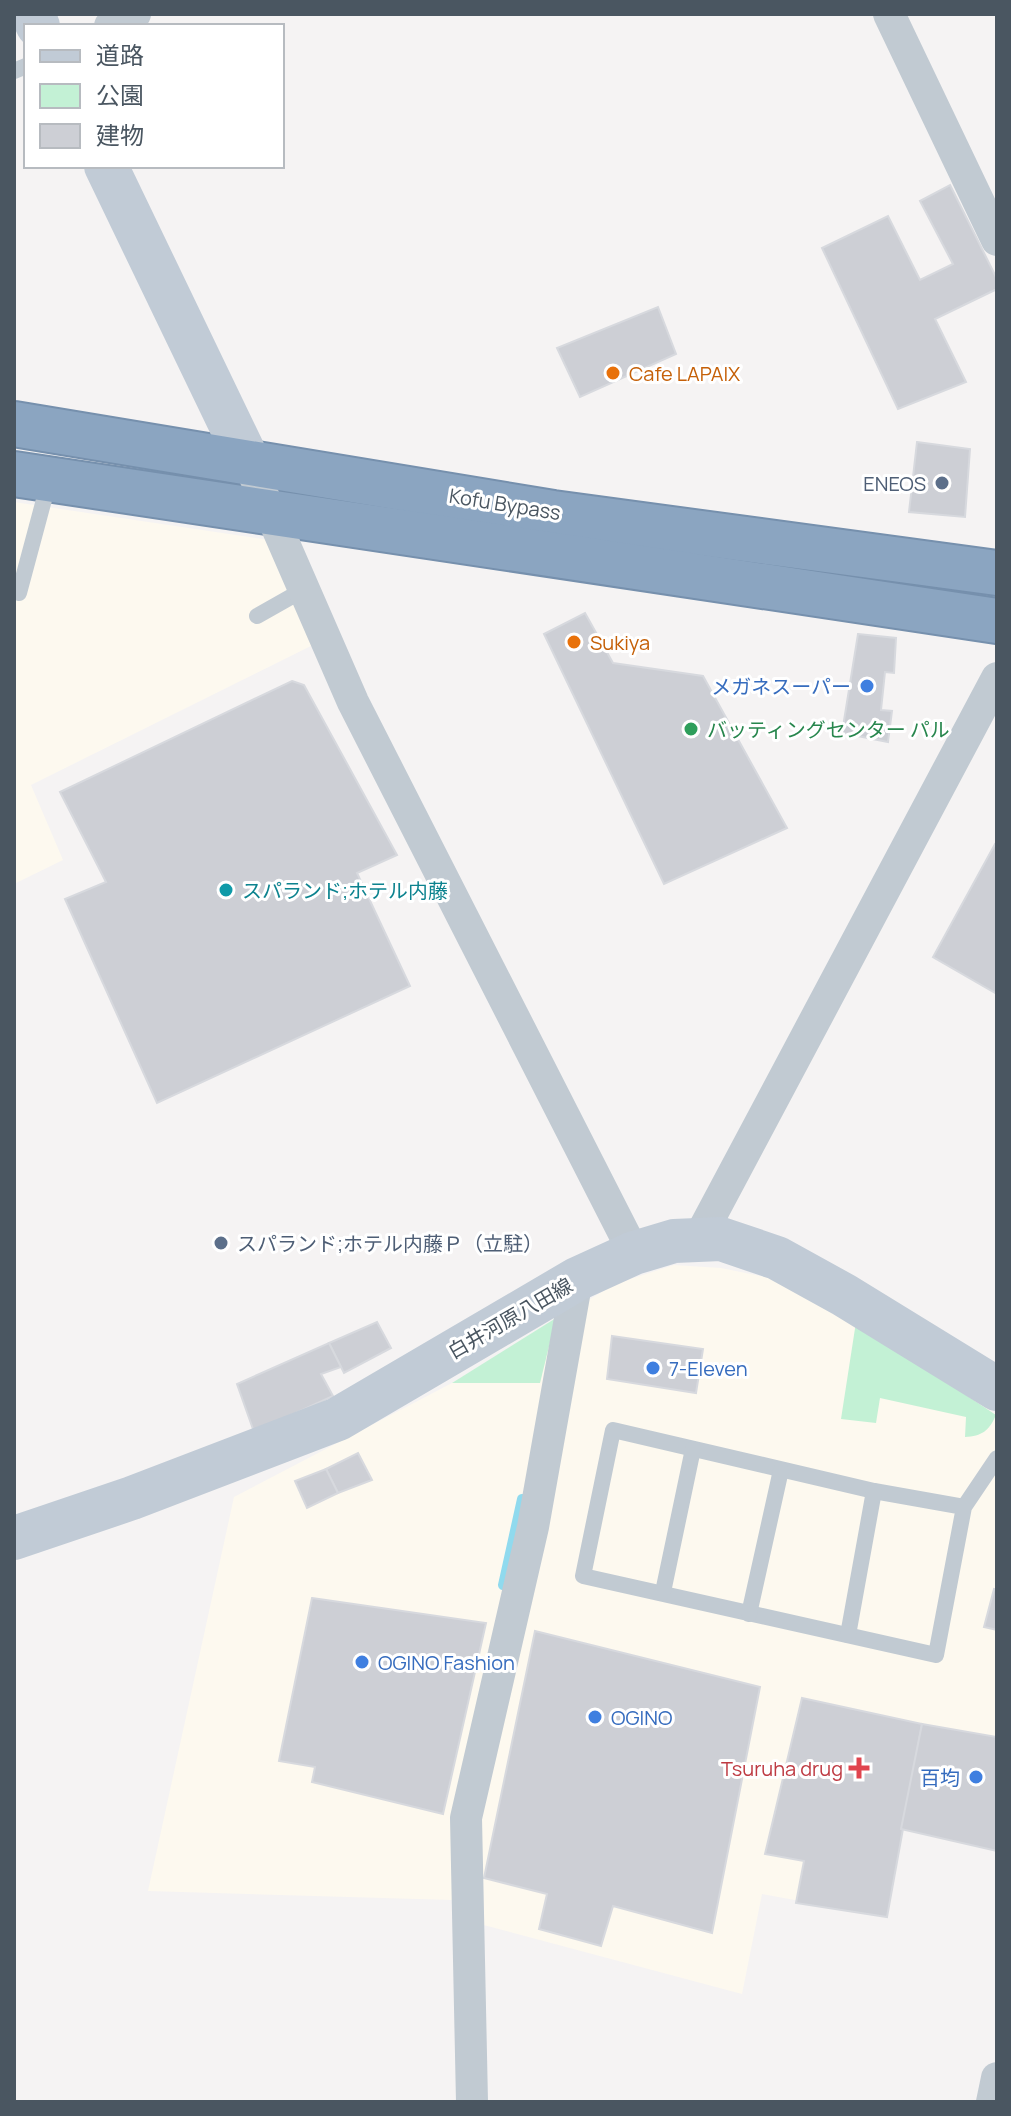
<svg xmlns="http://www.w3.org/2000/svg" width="1011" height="2116" font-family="Manrope,'Noto Sans JP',sans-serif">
	<rect width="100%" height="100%" fill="#f5f3f3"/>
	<g fill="#fdf9ef">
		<polygon points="14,502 282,542 325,639 31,785 63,860 14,884"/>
		<polygon points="674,1265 721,1268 770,1278 856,1322 997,1415 997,1851 902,1829 887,1917 762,1894 742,1994 480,1924 452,1900 148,1891 234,1497 452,1383 615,1284"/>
	</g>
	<g fill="#c3f1d5">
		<polygon points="556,1318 540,1383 452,1383"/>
		<path d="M856,1322l140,93c-7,16 -14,21 -31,22l1,-20 -86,-19 -4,25 -35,-4z"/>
	</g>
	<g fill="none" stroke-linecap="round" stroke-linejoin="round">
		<polyline stroke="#90daee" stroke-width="10" points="503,1585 522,1499"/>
	</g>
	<g fill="#cdcfd5" stroke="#d7d9de" stroke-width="2">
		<polygon points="950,185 997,279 997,289 935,319 966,382 898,409 822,248 888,216 920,280 953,264 920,201"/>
		<polygon points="658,307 676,354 580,397 557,348"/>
		<polygon points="917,442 970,449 965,517 909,512"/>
		<polygon points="585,613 613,663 703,676 787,828 664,884 544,634"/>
		<polygon points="858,634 896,638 894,673 885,672 881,710 892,711 888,742 842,733"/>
		<polygon points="292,681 304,685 397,855 357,873 410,986 157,1103 65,899 106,882 60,792"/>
		<polygon points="995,844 997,845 997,994 933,957"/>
		<polygon points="377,1322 391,1348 344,1373 329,1343"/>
		<polygon points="612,1336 703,1349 696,1393 607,1379"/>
		<polygon points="329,1343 341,1367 321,1374 333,1396 254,1432 237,1384"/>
		<polygon points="358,1453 372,1480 338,1493 326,1469"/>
		<polygon points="326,1469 338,1493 307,1508 295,1481"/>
		<polygon points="994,1589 997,1590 997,1630 984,1627"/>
		<polygon points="312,1598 486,1623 443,1814 312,1782 315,1767 279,1761"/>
		<polygon points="535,1631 760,1687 712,1933 613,1906 601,1946 539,1929 547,1894 484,1878"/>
		<polygon points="802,1698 922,1724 887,1917 796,1903 804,1861 765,1854"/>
		<polygon points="922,1724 997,1737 997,1851 901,1829"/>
	</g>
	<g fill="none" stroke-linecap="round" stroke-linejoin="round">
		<defs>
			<g id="highway">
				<polyline points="14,424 553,513 997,573"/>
				<polyline points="14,474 997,621"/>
			</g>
		</defs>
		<use href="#highway" stroke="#7690ad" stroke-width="48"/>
		<g stroke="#c1cad2" stroke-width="16">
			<polyline points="14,71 26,66"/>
			<polyline points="19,593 49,481"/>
			<polyline points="257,616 303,590"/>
			<polyline points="964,1507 874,1491 613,1430 583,1576 936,1655 964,1507 997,1458"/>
			<polyline points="663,1592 693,1449"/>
			<polyline points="749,1614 781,1470"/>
			<polyline points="848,1635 874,1491"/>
		</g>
		<g stroke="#c1cad2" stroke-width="32">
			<polyline points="889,14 997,240"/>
			<polyline points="110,26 135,14"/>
			<polyline points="248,461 353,702 634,1253"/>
			<polyline points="698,1240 997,678"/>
			<polyline points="472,2102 466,1818 533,1527 577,1279"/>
			<polyline points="992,2102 997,2078"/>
		</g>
		<g stroke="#c1cbd6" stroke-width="44">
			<polyline points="32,14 38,26"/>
			<polyline points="106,166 248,461"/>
			<polyline points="14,1538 132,1498 338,1419 577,1279 634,1253 674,1241 721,1239 777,1258 844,1295 997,1389"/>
		</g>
		<use href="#highway" stroke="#8ba5c1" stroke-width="44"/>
	</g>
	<g fill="#e8710a" stroke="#fff" stroke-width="3">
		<circle cx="613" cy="373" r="8"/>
		<circle cx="574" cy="642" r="8"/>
	</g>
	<g fill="#5c6f8a" stroke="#fff" stroke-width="3">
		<circle cx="942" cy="483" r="8"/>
		<circle cx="221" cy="1243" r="8"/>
	</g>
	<g fill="#3f7fe0" stroke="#fff" stroke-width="3">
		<circle cx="867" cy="686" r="8"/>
		<circle cx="653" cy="1368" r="8"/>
		<circle cx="362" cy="1662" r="8"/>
		<circle cx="595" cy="1717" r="8"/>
		<circle cx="976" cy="1777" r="8"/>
	</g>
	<circle fill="#2e9e5b" stroke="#fff" stroke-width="3" cx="691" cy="729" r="8"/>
	<circle fill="#0f9aa8" stroke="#fff" stroke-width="3" cx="226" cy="890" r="8"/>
	<path fill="#e0444e" stroke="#fff" stroke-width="3" d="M855 1756h8v8h8v8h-8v8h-8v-8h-8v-8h8z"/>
	<g text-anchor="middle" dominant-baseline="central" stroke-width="6" stroke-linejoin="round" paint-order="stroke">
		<g font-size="20" fill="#c56008" stroke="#fff" text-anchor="start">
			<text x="629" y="373">Cafe LAPAIX</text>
			<text x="590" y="642">Sukiya</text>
		</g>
		<g font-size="20" fill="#4e5e75" stroke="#fff" text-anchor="end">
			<text x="926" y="483">ENEOS</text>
			<text x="237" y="1243" text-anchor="start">スパランド;ホテル内藤Ｐ（立駐）</text>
		</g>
		<g font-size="20" fill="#4a5661" stroke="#fff">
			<text transform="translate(505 504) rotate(9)">Kofu Bypass</text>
			<text transform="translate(510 1318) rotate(-30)">白井河原八田線</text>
		</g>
		<g font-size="20" fill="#366cbe" stroke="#fff" text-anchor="start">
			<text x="851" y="686" text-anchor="end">メガネスーパー</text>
			<text x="669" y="1368">7-Eleven</text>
			<text x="378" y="1662">OGINO Fashion</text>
			<text x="611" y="1717">OGINO</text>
			<text x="960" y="1777" text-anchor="end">百均</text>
		</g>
		<g font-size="20" fill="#27864d" stroke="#fff" text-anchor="start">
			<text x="707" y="729">バッティングセンター パル</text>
		</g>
		<g font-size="20" fill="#0d838f" stroke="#fff" text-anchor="start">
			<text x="242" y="890">スパランド;ホテル内藤</text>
		</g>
		<g font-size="20" fill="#be3a42" stroke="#fff" text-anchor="end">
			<text x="843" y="1768">Tsuruha drug</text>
		</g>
	</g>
	<rect width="1011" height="2116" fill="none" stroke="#4a5661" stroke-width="32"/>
	<rect x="24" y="24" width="260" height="144" fill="#ffffff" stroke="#b7bbc0" stroke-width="2"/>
	<rect x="40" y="50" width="40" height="12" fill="#c1cbd6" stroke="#b7bbc0" stroke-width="2"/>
	<text x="96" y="64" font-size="24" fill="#4a5661">道路</text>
	<rect x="40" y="84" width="40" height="24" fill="#c3f1d5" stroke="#b7bbc0" stroke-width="2"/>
	<text x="96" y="104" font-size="24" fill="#4a5661">公園</text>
	<rect x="40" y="124" width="40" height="24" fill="#cdcfd5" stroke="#b7bbc0" stroke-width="2"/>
	<text x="96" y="144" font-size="24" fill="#4a5661">建物</text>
</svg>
